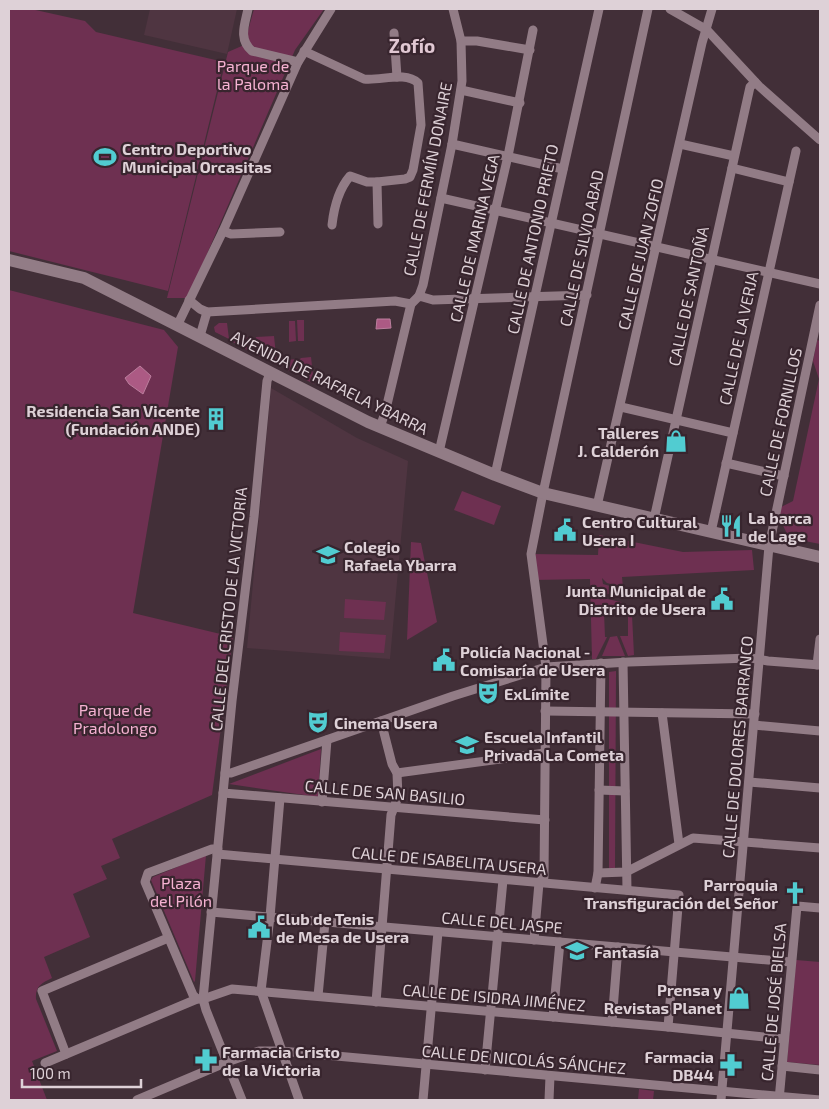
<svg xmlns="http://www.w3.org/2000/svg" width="829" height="1109" font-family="'Exo 2',sans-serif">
	<rect width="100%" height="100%" fill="#422f38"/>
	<g fill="#4f3541">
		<polygon points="150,9 237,9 227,54 144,35"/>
		<polygon points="271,388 357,438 408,461 390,659 247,648"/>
	</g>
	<g fill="#6e3051">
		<polygon points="9,9 31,9 85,21 96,32 224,62 168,291 9,251"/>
		<polygon points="254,9 324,9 295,50 188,298 167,298 228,52 244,45"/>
		<path d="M9,290l155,40 14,17 -45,266 100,24 -21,158 -100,44 8,19 -19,8 6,13 -34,15 17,43 -46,20 8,21c-10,5 -17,8 -16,21l21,52 -25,10 15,39h-38z"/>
		<polygon points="297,320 304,320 304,341 298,341"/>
		<polygon points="289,321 295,321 296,341 289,342"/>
		<polygon points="219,323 227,323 229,339 215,332 214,327"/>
		<polygon points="274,336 277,365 252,352 256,337"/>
		<polygon points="253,337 249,351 231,341 232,339"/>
		<polygon points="817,340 820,341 820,544 789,538 779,517 781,507 793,501 819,379 813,361"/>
		<polygon points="311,357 314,384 300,377 299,360 301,358"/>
		<polygon points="297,359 298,375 286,369 285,360"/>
		<polygon points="462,491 501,506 494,525 454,510"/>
		<polygon points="599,535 683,552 752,550 754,570 622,577 623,587 607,583 602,578 603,584 620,589 620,592 603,595 603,598 621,602 622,604 608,606 607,612 604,612 605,637 607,637 596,659 592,659 590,579 533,580 531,554 598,555"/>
		<polygon points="411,542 421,543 437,622 407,640"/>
		<polygon points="345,599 386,602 384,620 344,618"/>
		<polygon points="628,615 632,615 634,655 628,656 620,636 628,636"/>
		<polygon points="340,632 386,635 384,653 339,651"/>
		<polygon points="617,636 625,656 602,656 610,637"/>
		<polygon points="616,671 615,868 609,868 609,672"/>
		<polygon points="321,749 318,797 229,784"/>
		<polygon points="206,855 195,981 194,982 151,880 153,877"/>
		<polygon points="796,960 820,962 820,1065 787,1062"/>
		<polygon points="639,1089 654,1091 653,1100 638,1100"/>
	</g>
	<g fill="#ac5a84" stroke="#bb7e9d">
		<polygon points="377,319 390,319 391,328 376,329"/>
		<polygon points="140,366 151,376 143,394 129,384 125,378"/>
	</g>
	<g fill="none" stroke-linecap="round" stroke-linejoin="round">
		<g stroke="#927c86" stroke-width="9">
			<path d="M248,9c-3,15 -10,30 4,42l46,11"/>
			<polyline points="670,9 707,30 759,86 820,140"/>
			<polyline points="394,33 397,77"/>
			<polyline points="461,41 477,41 530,50"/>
			<path d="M304,51l60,28c17,2 41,-8 54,4l3,42 -8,45 -3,7 -5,2 -28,3h-10l-17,-6c-12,14 -16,31 -18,49"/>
			<polyline points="461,90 520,103"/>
			<polyline points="452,144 563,169"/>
			<polyline points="680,144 734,156"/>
			<polyline points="732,168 789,182"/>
			<polyline points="377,182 378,224"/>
			<polyline points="441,198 820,284"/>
			<polyline points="223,231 231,234 280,232"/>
			<polyline points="419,296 423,285 452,144 462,81 461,41 453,9"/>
			<polyline points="189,300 200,309 207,312 395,301 411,304 419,296 433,300 587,295"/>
			<polyline points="178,324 223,231 298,62 331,9"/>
			<polyline points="200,336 207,312"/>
			<polyline points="621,407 733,433"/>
			<polyline points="380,427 385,413 411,304"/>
			<polyline points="439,452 508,156 533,30"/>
			<polyline points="726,463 784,476"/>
			<polyline points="495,475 599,9"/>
			<polyline points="597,506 702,43 712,9"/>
			<polyline points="654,519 750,87 755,82"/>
			<polyline points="711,532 796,151"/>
			<polyline points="623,662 627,890"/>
			<polyline points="817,665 820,639"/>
			<polyline points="545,711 755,714"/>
			<polyline points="662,713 679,844"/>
			<polyline points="754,725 820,731"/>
			<polyline points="225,773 231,773 453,696 546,667 629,662 751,658 768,661 820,665"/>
			<polyline points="397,773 545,753"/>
			<polyline points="749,782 820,788"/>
			<polyline points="599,790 625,791"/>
			<polyline points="223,793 545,820"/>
			<polyline points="280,798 270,917 261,991 299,1100"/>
			<polyline points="322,802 327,740"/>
			<polyline points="217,854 679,895 668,1027"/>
			<polyline points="598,873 626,872 693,838 820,848"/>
			<polyline points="595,888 598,873 601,663"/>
			<polyline points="211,912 791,962"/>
			<polyline points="534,940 539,883 544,877 546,667 531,554 543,493 648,9"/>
			<polyline points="318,996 325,922"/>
			<polyline points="197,999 193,995 145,882 148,873 212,849 218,849"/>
			<polyline points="376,1002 391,815 398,797 397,773 392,764 381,721"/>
			<polyline points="553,1017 560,942"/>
			<polyline points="612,1022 618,947"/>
			<polyline points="66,1054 42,991 168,938"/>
			<polyline points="45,1063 197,999 203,999 232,989 668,1027 784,1039"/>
			<polyline points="782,1066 820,1070"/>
			<polyline points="485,1070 503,880"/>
			<polyline points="137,1100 227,1062 259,1051 281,1051 820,1100"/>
			<polyline points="242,1100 206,1010 203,999 232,701 254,517 267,381 270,373"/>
			<polyline points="423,1100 438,932"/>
			<polyline points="549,1100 550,1076"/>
			<polyline points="721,1100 769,546 820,305"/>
			<polyline points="779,1100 797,906 820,908"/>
		</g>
		<polyline stroke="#927c86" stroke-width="12" points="9,260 84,278 368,422 495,475 543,493 820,557"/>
	</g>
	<defs>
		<symbol id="stadium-bare" viewBox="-9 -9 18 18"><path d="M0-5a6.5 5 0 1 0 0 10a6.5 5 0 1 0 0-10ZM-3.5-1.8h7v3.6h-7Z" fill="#51ccd1" stroke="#38252e" stroke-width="2.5" paint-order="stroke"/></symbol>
		<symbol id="building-bare" viewBox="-9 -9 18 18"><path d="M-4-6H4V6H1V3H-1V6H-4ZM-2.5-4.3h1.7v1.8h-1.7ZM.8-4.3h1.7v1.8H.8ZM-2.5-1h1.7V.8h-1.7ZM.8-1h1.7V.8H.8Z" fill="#51ccd1" stroke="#38252e" stroke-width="2.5" paint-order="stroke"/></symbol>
		<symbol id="shop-bare" viewBox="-9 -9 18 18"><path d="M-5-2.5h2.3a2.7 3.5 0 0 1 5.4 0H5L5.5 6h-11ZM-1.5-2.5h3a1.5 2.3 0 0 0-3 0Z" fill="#51ccd1" stroke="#38252e" stroke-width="2.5" paint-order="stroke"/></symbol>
		<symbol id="restaurant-bare" viewBox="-9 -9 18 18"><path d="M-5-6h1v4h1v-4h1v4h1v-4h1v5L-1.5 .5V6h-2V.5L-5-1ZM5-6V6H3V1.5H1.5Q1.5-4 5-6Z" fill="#51ccd1" stroke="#38252e" stroke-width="2.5" paint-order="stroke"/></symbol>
		<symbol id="civic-bare" viewBox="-9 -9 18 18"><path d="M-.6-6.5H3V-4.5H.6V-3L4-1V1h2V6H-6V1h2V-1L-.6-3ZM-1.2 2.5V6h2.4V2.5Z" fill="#51ccd1" stroke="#38252e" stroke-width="2.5" paint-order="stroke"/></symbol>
		<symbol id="school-bare" viewBox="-9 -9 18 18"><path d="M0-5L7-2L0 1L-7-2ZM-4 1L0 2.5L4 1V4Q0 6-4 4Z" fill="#51ccd1" stroke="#38252e" stroke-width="2.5" paint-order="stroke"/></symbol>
		<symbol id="theatre-bare" viewBox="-9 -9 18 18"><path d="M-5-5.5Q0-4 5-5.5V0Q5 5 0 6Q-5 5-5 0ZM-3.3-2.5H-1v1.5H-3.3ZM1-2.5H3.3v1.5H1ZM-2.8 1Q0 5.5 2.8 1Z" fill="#51ccd1" stroke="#38252e" stroke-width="2.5" paint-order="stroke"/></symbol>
		<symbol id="church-bare" viewBox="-9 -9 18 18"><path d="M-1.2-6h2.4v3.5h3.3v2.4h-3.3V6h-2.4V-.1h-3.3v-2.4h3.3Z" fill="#51ccd1" stroke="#38252e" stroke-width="2.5" paint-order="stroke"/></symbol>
		<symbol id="pharmacy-bare" viewBox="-9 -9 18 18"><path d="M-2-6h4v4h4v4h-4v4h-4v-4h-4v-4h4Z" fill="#51ccd1" stroke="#38252e" stroke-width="2.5" paint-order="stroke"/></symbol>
	</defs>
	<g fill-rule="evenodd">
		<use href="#stadium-bare" x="89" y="141" width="32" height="32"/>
		<use href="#building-bare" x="200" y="403" width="32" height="32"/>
		<use href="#shop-bare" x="660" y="425" width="32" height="32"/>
		<use href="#restaurant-bare" x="715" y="510" width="32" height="32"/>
		<use href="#civic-bare" x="549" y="514" width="32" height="32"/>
		<use href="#school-bare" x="312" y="539" width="32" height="32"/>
		<use href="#civic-bare" x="706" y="583" width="32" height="32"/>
		<use href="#civic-bare" x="428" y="644" width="32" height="32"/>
		<use href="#theatre-bare" x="472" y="677" width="32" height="32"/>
		<use href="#theatre-bare" x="302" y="706" width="32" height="32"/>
		<use href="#school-bare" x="451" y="729" width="32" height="32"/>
		<use href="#church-bare" x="779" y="877" width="32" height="32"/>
		<use href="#civic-bare" x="243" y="911" width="32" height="32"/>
		<use href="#school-bare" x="561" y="935" width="32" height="32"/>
		<use href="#shop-bare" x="723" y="982" width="32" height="32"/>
		<use href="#pharmacy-bare" x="190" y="1044" width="32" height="32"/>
		<use href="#pharmacy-bare" x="715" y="1049" width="32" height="32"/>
	</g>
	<g text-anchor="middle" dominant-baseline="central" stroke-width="4.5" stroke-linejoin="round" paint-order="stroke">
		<g font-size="16" fill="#f6b2d2" stroke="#38252e">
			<text x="253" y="65">Parque de<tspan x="253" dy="18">la Paloma</tspan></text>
			<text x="115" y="709">Parque de<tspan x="115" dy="18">Pradolongo</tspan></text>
			<text x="181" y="882">Plaza<tspan x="181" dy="18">del Pilón</tspan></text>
		</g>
		<g font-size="16" font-weight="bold" fill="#ded1d7" stroke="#38252e" text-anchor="start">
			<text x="122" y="148">Centro Deportivo<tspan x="122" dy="18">Municipal Orcasitas</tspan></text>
			<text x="200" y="410" text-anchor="end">Residencia San Vicente<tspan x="200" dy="18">(Fundación ANDE)</tspan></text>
			<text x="659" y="432" text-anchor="end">Talleres<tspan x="659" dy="18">J. Calderón</tspan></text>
			<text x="748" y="517">La barca<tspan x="748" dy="18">de Lage</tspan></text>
			<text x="582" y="521">Centro Cultural<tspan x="582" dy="18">Usera I</tspan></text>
			<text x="344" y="546">Colegio<tspan x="344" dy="18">Rafaela Ybarra</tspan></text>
			<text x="706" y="590" text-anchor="end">Junta Municipal de<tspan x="706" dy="18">Distrito de Usera</tspan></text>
			<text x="460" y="651">Policía Nacional -<tspan x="460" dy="18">Comisaría de Usera</tspan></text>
			<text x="504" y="693">ExLímite</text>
			<text x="334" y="722">Cinema Usera</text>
			<text x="484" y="736">Escuela Infantil<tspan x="484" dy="18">Privada La Cometa</tspan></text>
			<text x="778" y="884" text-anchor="end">Parroquia<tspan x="778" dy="18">Transfiguración del Señor</tspan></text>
			<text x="276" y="918">Club de Tenis<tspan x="276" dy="18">de Mesa de Usera</tspan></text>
			<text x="594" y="951">Fantasía</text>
			<text x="722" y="989" text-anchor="end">Prensa y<tspan x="722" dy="18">Revistas Planet</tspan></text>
			<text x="222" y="1051">Farmacia Cristo<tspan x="222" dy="18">de la Victoria</tspan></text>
			<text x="714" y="1056" text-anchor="end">Farmacia<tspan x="714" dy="18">DB44</tspan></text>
		</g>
		<g font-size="16" fill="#ded1d7" stroke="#38252e">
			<text transform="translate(427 179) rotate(-79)">CALLE DE FERMÍN DONAIRE</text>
			<text transform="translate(474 238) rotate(-77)">CALLE DE MARINA VEGA</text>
			<text transform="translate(532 239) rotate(-78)">CALLE DE ANTONIO PRIETO</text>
			<text transform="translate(581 248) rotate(-78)">CALLE DE SILVIO ABAD</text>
			<text transform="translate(640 254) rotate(-77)">CALLE DE JUAN ZOFIO</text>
			<text transform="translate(688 296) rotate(-78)">CALLE DE SANTOÑA</text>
			<text transform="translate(738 338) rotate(-78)">CALLE DE LA VERJA</text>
			<text transform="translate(330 382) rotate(26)">AVENIDA DE RAFAELA YBARRA</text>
			<text transform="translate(780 422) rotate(-78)">CALLE DE FORNILLOS</text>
			<text transform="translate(228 609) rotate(-84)">CALLE DEL CRISTO DE LA VICTORIA</text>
			<text transform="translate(737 747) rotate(-85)">CALLE DE DOLORES BARRANCO</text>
			<text transform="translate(385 792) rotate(5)">CALLE DE SAN BASILIO</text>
			<text transform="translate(449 860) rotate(5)">CALLE DE ISABELITA USERA</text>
			<text transform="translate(502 922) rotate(5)">CALLE DEL JASPE</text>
			<text transform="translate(494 997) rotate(5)">CALLE DE ISIDRA JIMÉNEZ</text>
			<text transform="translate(773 1002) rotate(-85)">CALLE DE JOSÉ BIELSA</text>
			<text transform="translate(524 1059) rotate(5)">CALLE DE NICOLÁS SÁNCHEZ</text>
		</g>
		<g font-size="19" font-weight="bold" fill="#e1c8d3" stroke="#38252e">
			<text x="412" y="45">Zofío</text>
		</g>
	</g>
	<rect width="829" height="1109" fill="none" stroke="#ded1d7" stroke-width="20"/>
	<path d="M22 1079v8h119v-8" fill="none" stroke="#ded1d7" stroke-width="2.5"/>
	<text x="30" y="1079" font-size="15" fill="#ded1d7" stroke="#38252e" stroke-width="4" paint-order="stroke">100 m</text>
</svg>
